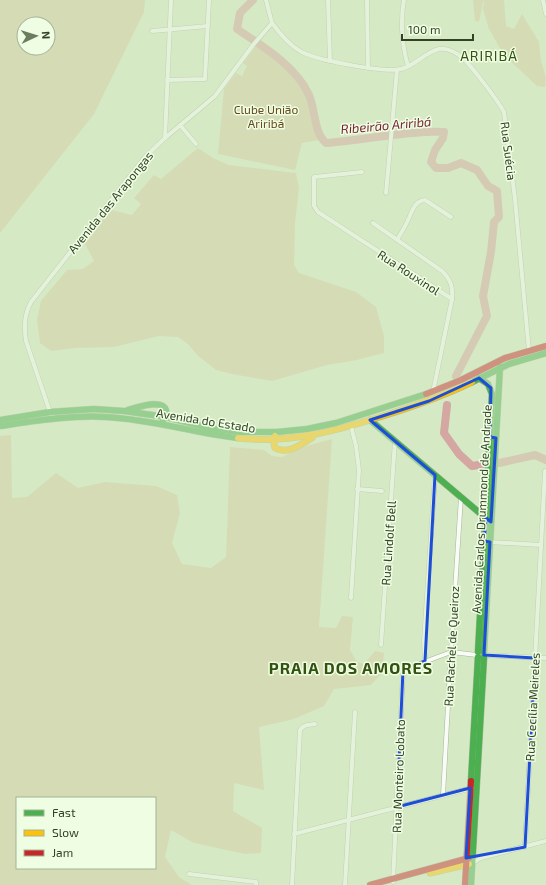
<svg xmlns="http://www.w3.org/2000/svg" width="546" height="885" font-family="'Exo 2',sans-serif">
	<rect width="100%" height="100%" fill="#d5eac4"/>
	<g fill="#d5cba2" fill-rule="evenodd">
		<path d="M0,0h145l-1,12 -50,102 -94,119zM24,24h24v24h-24z"/>
		<polygon points="473,0 504,0 506,26 514,29 522,14 539,42 541,61 546,78 545,87 537,86 504,55 489,29 483,9 484,1 483,2 479,22 475,21"/>
		<path d="M257,45c11,9 23,17 34,27 18,16 23,46 28,68l-17,3 -7,27 -77,-16 6,-65 12,-16 6,3 5,-10 -4,-3z"/>
		<polygon points="198,148 213,158 229,165 296,173 299,188 295,223 294,265 299,273 356,292 376,307 384,336 384,353 357,360 327,365 272,381 232,374 216,370 198,356 188,344 178,337 159,336 114,347 76,348 51,351 40,343 37,320 41,301 67,270 83,269 94,261 84,242 111,210 132,215 141,204 134,198 154,175 161,179"/>
		<path d="M11,435l1,63 15,-1 29,-24 22,15 27,-6 51,4 21,9 3,18 -8,30 10,21 29,4 15,-11 4,-110 34,3 8,6 10,1 24,-11 26,-7 -13,188 17,1 6,-12 11,1 -3,33 7,12 7,2 11,-13 9,2 -2,20 -11,12 -37,4 -10,17 -30,13 -35,8 5,63 -30,-7 -1,28 29,17 -1,25 -16,1 -51,-11 -23,-13 -6,27 14,20 13,8h-192v-449zM17,798h138v70h-138z"/>
	</g>
	<g fill="none" stroke-linecap="round" stroke-linejoin="round">
		<g stroke="#d4a7a2" stroke-width="8">
			<path d="M253,0l-13,13 -3,16c25,17 59,37 72,66 5,12 5,26 10,38 1,4 4,7 7,10 29,-2 58,-8 87,-10 10,-1 20,-2 31,-1l-1,6 -8,12 -4,12 5,6h12l13,-5 16,7 11,16 9,5 2,26 -5,5 -3,30 -8,44 4,20 -31,60"/>
			<polyline points="447,405 444,433 459,454 472,466 485,464"/>
			<polyline points="499,463 535,455 546,460"/>
		</g>
		<defs>
			<g id="street">
				<polyline points="328,0 330,61"/>
				<polyline points="367,0 368,68"/>
				<path d="M404,0c-4,21 -2,46 4,66"/>
				<polyline points="543,0 546,14"/>
				<path d="M272,23c8,11 16,21 28,28 14,9 85,22 101,18 14,-3 24,-17 38,-20 7,-1 14,2 20,6 10,7 39,46 45,57l11,87 14,152"/>
				<polyline points="152,31 208,26"/>
				<polyline points="167,80 205,79 209,0"/>
				<polyline points="180,125 196,144"/>
				<polyline points="165,138 171,0"/>
				<polyline points="362,172 314,177 314,206 318,212 452,299 433,392"/>
				<polyline points="386,193 397,70"/>
				<path d="M373,223l69,48c9,9 11,16 10,28"/>
				<path d="M397,240c4,-7 8,-13 11,-20 4,-8 6,-19 17,-20l26,17"/>
				<path d="M50,412l-24,-71c-2,-14 -2,-26 5,-39l114,-145 20,-19 50,-42 38,-51 19,-22 -6,-23"/>
				<polyline points="351,426 356,446 359,470 351,598"/>
				<polyline points="357,489 382,491"/>
				<polyline points="489,542 541,545"/>
				<polyline points="381,645 395,441"/>
				<polyline points="485,655 546,658"/>
				<polyline points="425,661 424,641 435,475"/>
				<polyline points="443,795 451,652 461,497"/>
				<polyline points="294,834 472,788"/>
				<polyline points="525,847 545,471"/>
				<polyline points="472,863 481,858 546,841"/>
				<polyline points="189,874 256,882 256,885"/>
				<polyline points="393,882 403,670 451,652 477,655"/>
				<path d="M292,885l8,-155c4,-6 9,-5 15,-6"/>
				<polyline points="345,885 355,712"/>
			</g>
			<g id="fast">
				<polyline points="472,382 509,364 546,353"/>
				<path d="M128,410c8,-2 34,-12 38,0 1,2 0,5 0,7l-3,3"/>
				<polyline points="0,420 50,412 94,409 124,411 166,417 213,429 241,432 277,432 307,429 336,423 426,394"/>
				<polyline points="370,420 488,520"/>
				<path d="M0,426c35,-5 71,-11 106,-9 45,2 88,16 132,21"/>
				<polyline points="478,652 492,394 488,384 479,378"/>
				<polyline points="484,652 500,367"/>
				<polyline points="471,781 478,657"/>
				<polyline points="471,885 484,657"/>
			</g>
			<g id="slow">
				<path d="M275,436l-2,4 2,8c13,7 26,-4 37,-10"/>
				<path d="M238,438c52,6 102,-8 151,-24 28,-9 56,-19 83,-32"/>
				<polyline points="430,873 469,864"/>
			</g>
			<g id="jam">
				<polyline points="426,394 461,380 505,358 546,346"/>
				<polyline points="370,885 469,858"/>
				<polyline points="465,885 471,781"/>
			</g>
		</defs>
		<use href="#street" stroke="#a6b699" stroke-width="5"/>
		<use href="#fast" stroke="#a6b699" stroke-width="7"/>
		<use href="#slow" stroke="#a6b699" stroke-width="7"/>
		<use href="#jam" stroke="#a6b699" stroke-width="7"/>
		<use href="#street" stroke="#f9fcf6" stroke-width="4"/>
		<use href="#fast" stroke="#4caf50" stroke-width="6"/>
		<use href="#slow" stroke="#ffc107" stroke-width="6"/>
		<use href="#jam" stroke="#c62828" stroke-width="6"/>
	</g>
	<path d="M0 0H546V885H0ZM479,378l12,10 -1,49 6,1 -5,84 -5,-4 -2,23 6,1 -6,113 51,3 -10,189 -59,11 4,-70 -73,19 6,-137 22,-9 10,-186 -65,-55 59,-19z" fill="#d5eac4" fill-opacity=".55" fill-rule="evenodd"/>
	<path fill="none" stroke="#1d4ed8" stroke-width="3" stroke-linejoin="round" d="M479,378l12,10 -1,49 6,1 -5,84 -5,-4 -2,23 6,1 -6,113 51,3 -10,189 -59,11 4,-70 -73,19 6,-137 22,-9 10,-186 -65,-55 59,-19z"/>
	<g text-anchor="middle" dominant-baseline="central" stroke-width="3" stroke-linejoin="round" paint-order="stroke">
		<g font-size="12" fill="#69491e" stroke="#effee3">
			<text x="266" y="109">Clube União<tspan x="266" dy="14">Ariribá</tspan></text>
		</g>
		<g font-size="12" fill="#334226" stroke="#effee3">
			<text transform="translate(509 151) rotate(83)">Rua Suécia</text>
			<text transform="translate(110 202) rotate(-51)">Avenida das Arapongas</text>
			<text transform="translate(409 272) rotate(33)">Rua Rouxinol</text>
			<text transform="translate(206 420) rotate(9)">Avenida do Estado</text>
			<text transform="translate(481 509) rotate(-87)">Avenida Carlos Drummond de Andrade</text>
			<text transform="translate(388 543) rotate(-86)">Rua Lindolf Bell</text>
			<text transform="translate(451 646) rotate(-87)">Rua Rachel de Queiroz</text>
			<text transform="translate(532 707) rotate(-87)">Rua Cecília Meireles</text>
			<text transform="translate(398 776) rotate(-88)">Rua Monteiro Lobato</text>
		</g>
		<g font-size="13" font-style="italic" fill="#761f33" stroke="#effee3">
			<text transform="translate(386 125) rotate(-5)">Ribeirão Ariribá</text>
		</g>
		<g font-size="14" letter-spacing="1" fill="#335110" stroke="#effee3">
			<text x="489" y="55">ARIRIBÁ</text>
		</g>
		<g font-size="16" font-weight="bold" letter-spacing="1" fill="#335110" stroke="#effee3">
			<text x="351" y="667">PRAIA DOS AMORES</text>
		</g>
	</g>
	<rect x="16" y="797" width="140" height="72" fill="#effee3" stroke="#a4b397"/>
	<rect x="24" y="810" width="20" height="6" fill="#4caf50" stroke="#a4b397"/>
	<text x="52" y="817" font-size="12" fill="#334226">Fast</text>
	<rect x="24" y="830" width="20" height="6" fill="#ffc107" stroke="#a4b397"/>
	<text x="52" y="837" font-size="12" fill="#334226">Slow</text>
	<rect x="24" y="850" width="20" height="6" fill="#c62828" stroke="#a4b397"/>
	<text x="52" y="857" font-size="12" fill="#334226">Jam</text>
	<g transform="translate(36 36) rotate(86)"><circle r="19" fill="#effee3" stroke="#a4b397"/>
	<path d="M0-3L7 15L0 10L-7 15Z" fill="#6c7d5d"/>
	<text y="-6" font-size="11" font-weight="bold" text-anchor="middle" fill="#334226">N</text>
	</g>
	<path d="M402 34v6h71v-6" fill="none" stroke="#334226" stroke-width="2"/>
	<text x="408" y="34" font-size="12" fill="#334226" stroke="#effee3" stroke-width="3" paint-order="stroke">100 m</text>
</svg>
